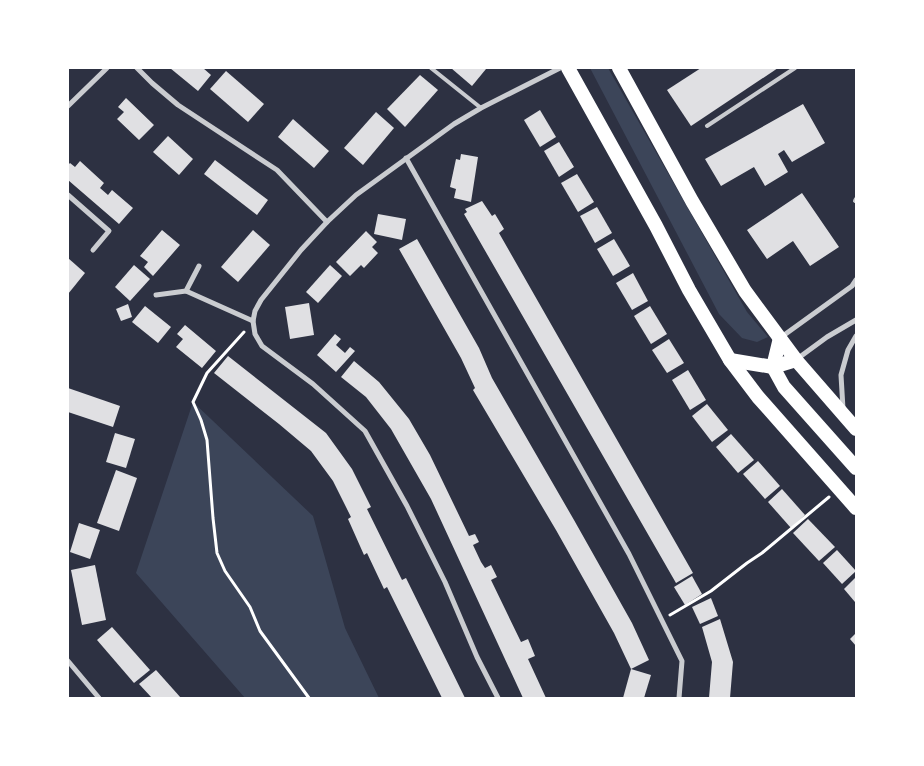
<svg xmlns="http://www.w3.org/2000/svg" width="924" height="766" font-family="Helvetica,sans-serif">
	<rect width="100%" height="100%" fill="#2d3142"/>
	<g fill="#3c4559">
		<polygon points="590,68 608,68 747,312 768,337 757,342 742,338 719,314"/>
		<polygon points="193,402 313,516 345,628 379,698 245,698 136,573"/>
	</g>
	<g fill="#e0e0e3">
		<polygon points="170,68 203,68 211,75 198,91"/>
		<polygon points="451,68 485,68 486,69 472,86"/>
		<polygon points="701,68 778,68 691,126 667,90"/>
		<polygon points="226,71 264,104 248,122 210,89"/>
		<polygon points="420,75 438,90 405,127 387,109"/>
		<polygon points="126,98 154,125 139,140 117,119 124,112 118,107"/>
		<polygon points="803,104 825,143 792,162 784,150 778,154 788,172 765,186 754,167 721,186 705,159"/>
		<polygon points="540,110 556,137 540,147 524,120"/>
		<polygon points="376,112 394,128 363,165 344,148"/>
		<polygon points="293,119 329,151 314,168 278,137"/>
		<polygon points="168,136 193,159 179,175 153,152"/>
		<polygon points="559,142 574,167 559,177 544,151"/>
		<polygon points="461,154 478,157 471,202 454,198 456,189 450,187 456,159 460,160"/>
		<polygon points="215,160 268,200 257,215 204,174"/>
		<polygon points="80,161 104,183 100,188 108,195 112,190 133,208 119,224 68,180 68,165 70,163 75,167"/>
		<polygon points="577,174 594,202 578,212 561,183"/>
		<polygon points="802,193 839,247 810,266 793,241 767,259 747,230"/>
		<polygon points="482,201 492,216 495,214 504,229 499,233 693,573 676,583 464,214 467,212 465,209"/>
		<polygon points="597,207 612,233 595,243 580,216"/>
		<polygon points="378,214 406,219 402,240 374,234"/>
		<polygon points="162,230 180,245 153,276 144,267 148,262 140,256"/>
		<polygon points="253,230 270,245 238,282 221,267"/>
		<polygon points="366,231 377,242 372,247 378,253 364,268 361,265 350,276 336,262"/>
		<polygon points="417,239 479,348 492,378 574,520 632,623 649,660 631,669 614,633 556,530 473,390 475,388 461,358 399,249"/>
		<polygon points="614,239 630,266 613,276 597,249"/>
		<polygon points="68,258 85,273 68,294"/>
		<polygon points="134,265 150,279 130,301 115,287"/>
		<polygon points="330,265 342,276 318,303 306,292"/>
		<polygon points="633,273 648,301 632,310 616,283"/>
		<polygon points="309,303 314,335 290,339 285,307"/>
		<polygon points="128,304 132,317 121,321 116,309"/>
		<polygon points="145,306 171,327 158,343 132,322"/>
		<polygon points="650,306 667,334 651,344 634,316"/>
		<polygon points="185,325 216,351 202,368 176,347 183,339 177,334"/>
		<polygon points="335,334 341,339 336,345 345,353 350,347 355,351 336,372 317,355"/>
		<polygon points="669,339 684,363 667,373 652,350"/>
		<polygon points="228,356 326,433 352,469 371,507 367,509 402,580 406,578 465,698 442,698 387,587 384,589 367,553 364,555 348,519 351,517 333,481 311,451 279,424 214,373"/>
		<polygon points="354,361 379,382 409,419 430,455 469,536 475,534 479,542 473,545 481,562 485,568 491,565 497,577 491,580 521,642 528,639 535,656 528,659 546,698 523,698 431,499 391,429 366,397 341,377"/>
		<polygon points="688,370 706,400 690,410 672,380"/>
		<polygon points="68,388 120,406 113,427 68,412"/>
		<polygon points="707,404 728,430 712,442 692,416"/>
		<polygon points="115,433 135,439 126,468 106,462"/>
		<polygon points="731,434 754,460 738,473 716,447"/>
		<polygon points="758,461 780,486 765,499 743,474"/>
		<polygon points="116,470 137,478 119,531 97,523"/>
		<polygon points="782,489 805,515 791,528 768,502"/>
		<polygon points="808,519 835,547 819,561 793,533"/>
		<polygon points="79,523 100,530 90,559 70,552"/>
		<polygon points="837,550 856,571 842,584 823,563"/>
		<polygon points="95,565 106,620 82,625 71,570"/>
		<polygon points="692,576 702,594 685,605 674,587"/>
		<polygon points="856,577 856,601 855,602 844,589"/>
		<polygon points="711,598 718,616 700,624 692,607"/>
		<polygon points="720,619 733,662 730,698 709,698 712,662 702,627"/>
		<polygon points="112,627 150,670 134,683 97,640"/>
		<polygon points="856,633 856,646 850,639"/>
		<polygon points="631,669 651,675 644,698 623,698"/>
		<polygon points="156,670 181,698 152,698 139,684"/>
	</g>
	<g fill="none" stroke-linecap="round" stroke-linejoin="round">
		<g stroke="#fff" stroke-width="3">
			<polyline points="244,332 207,373 193,402 201,420 207,440 213,518 217,553 225,571 250,607 260,631 309,698"/>
			<polyline points="670,615 711,591 747,563 762,553 829,497"/>
		</g>
		<g stroke="#caccd0" stroke-width="4">
			<polyline points="431,68 481,108"/>
			<polyline points="707,126 795,68"/>
			<polyline points="855,201 856,199"/>
		</g>
		<g stroke="#caccd0" stroke-width="5">
			<polyline points="137,68 152,83 178,105 277,170 327,222"/>
			<polyline points="68,106 107,68"/>
			<polyline points="406,158 629,554 682,661 679,698"/>
			<polyline points="68,195 109,231 93,250"/>
			<polyline points="186,291 253,321"/>
			<polyline points="156,295 186,291 199,266"/>
			<polyline points="780,338 852,286 856,280"/>
			<polyline points="797,359 827,337 856,320"/>
			<polyline points="843,409 841,375 848,350 856,336"/>
			<polyline points="68,661 99,698"/>
			<polyline points="498,698 477,657 445,582 407,506 365,431 313,384 262,346 255,334 253,321 255,311 261,300 301,250 327,222 356,195 454,124 481,108 560,68"/>
		</g>
		<g stroke="#fff" stroke-width="14">
			<polyline points="568,68 656,226 689,290 730,360 758,397 856,508"/>
			<polyline points="619,68 692,201 745,291 796,360 856,429"/>
			<polyline points="780,338 773,367 784,387 856,468"/>
			<polyline points="730,360 773,367 796,360"/>
		</g>
	</g>
	<rect width="924" height="766" fill="none" stroke="#ffffff" stroke-width="138"/>
</svg>
